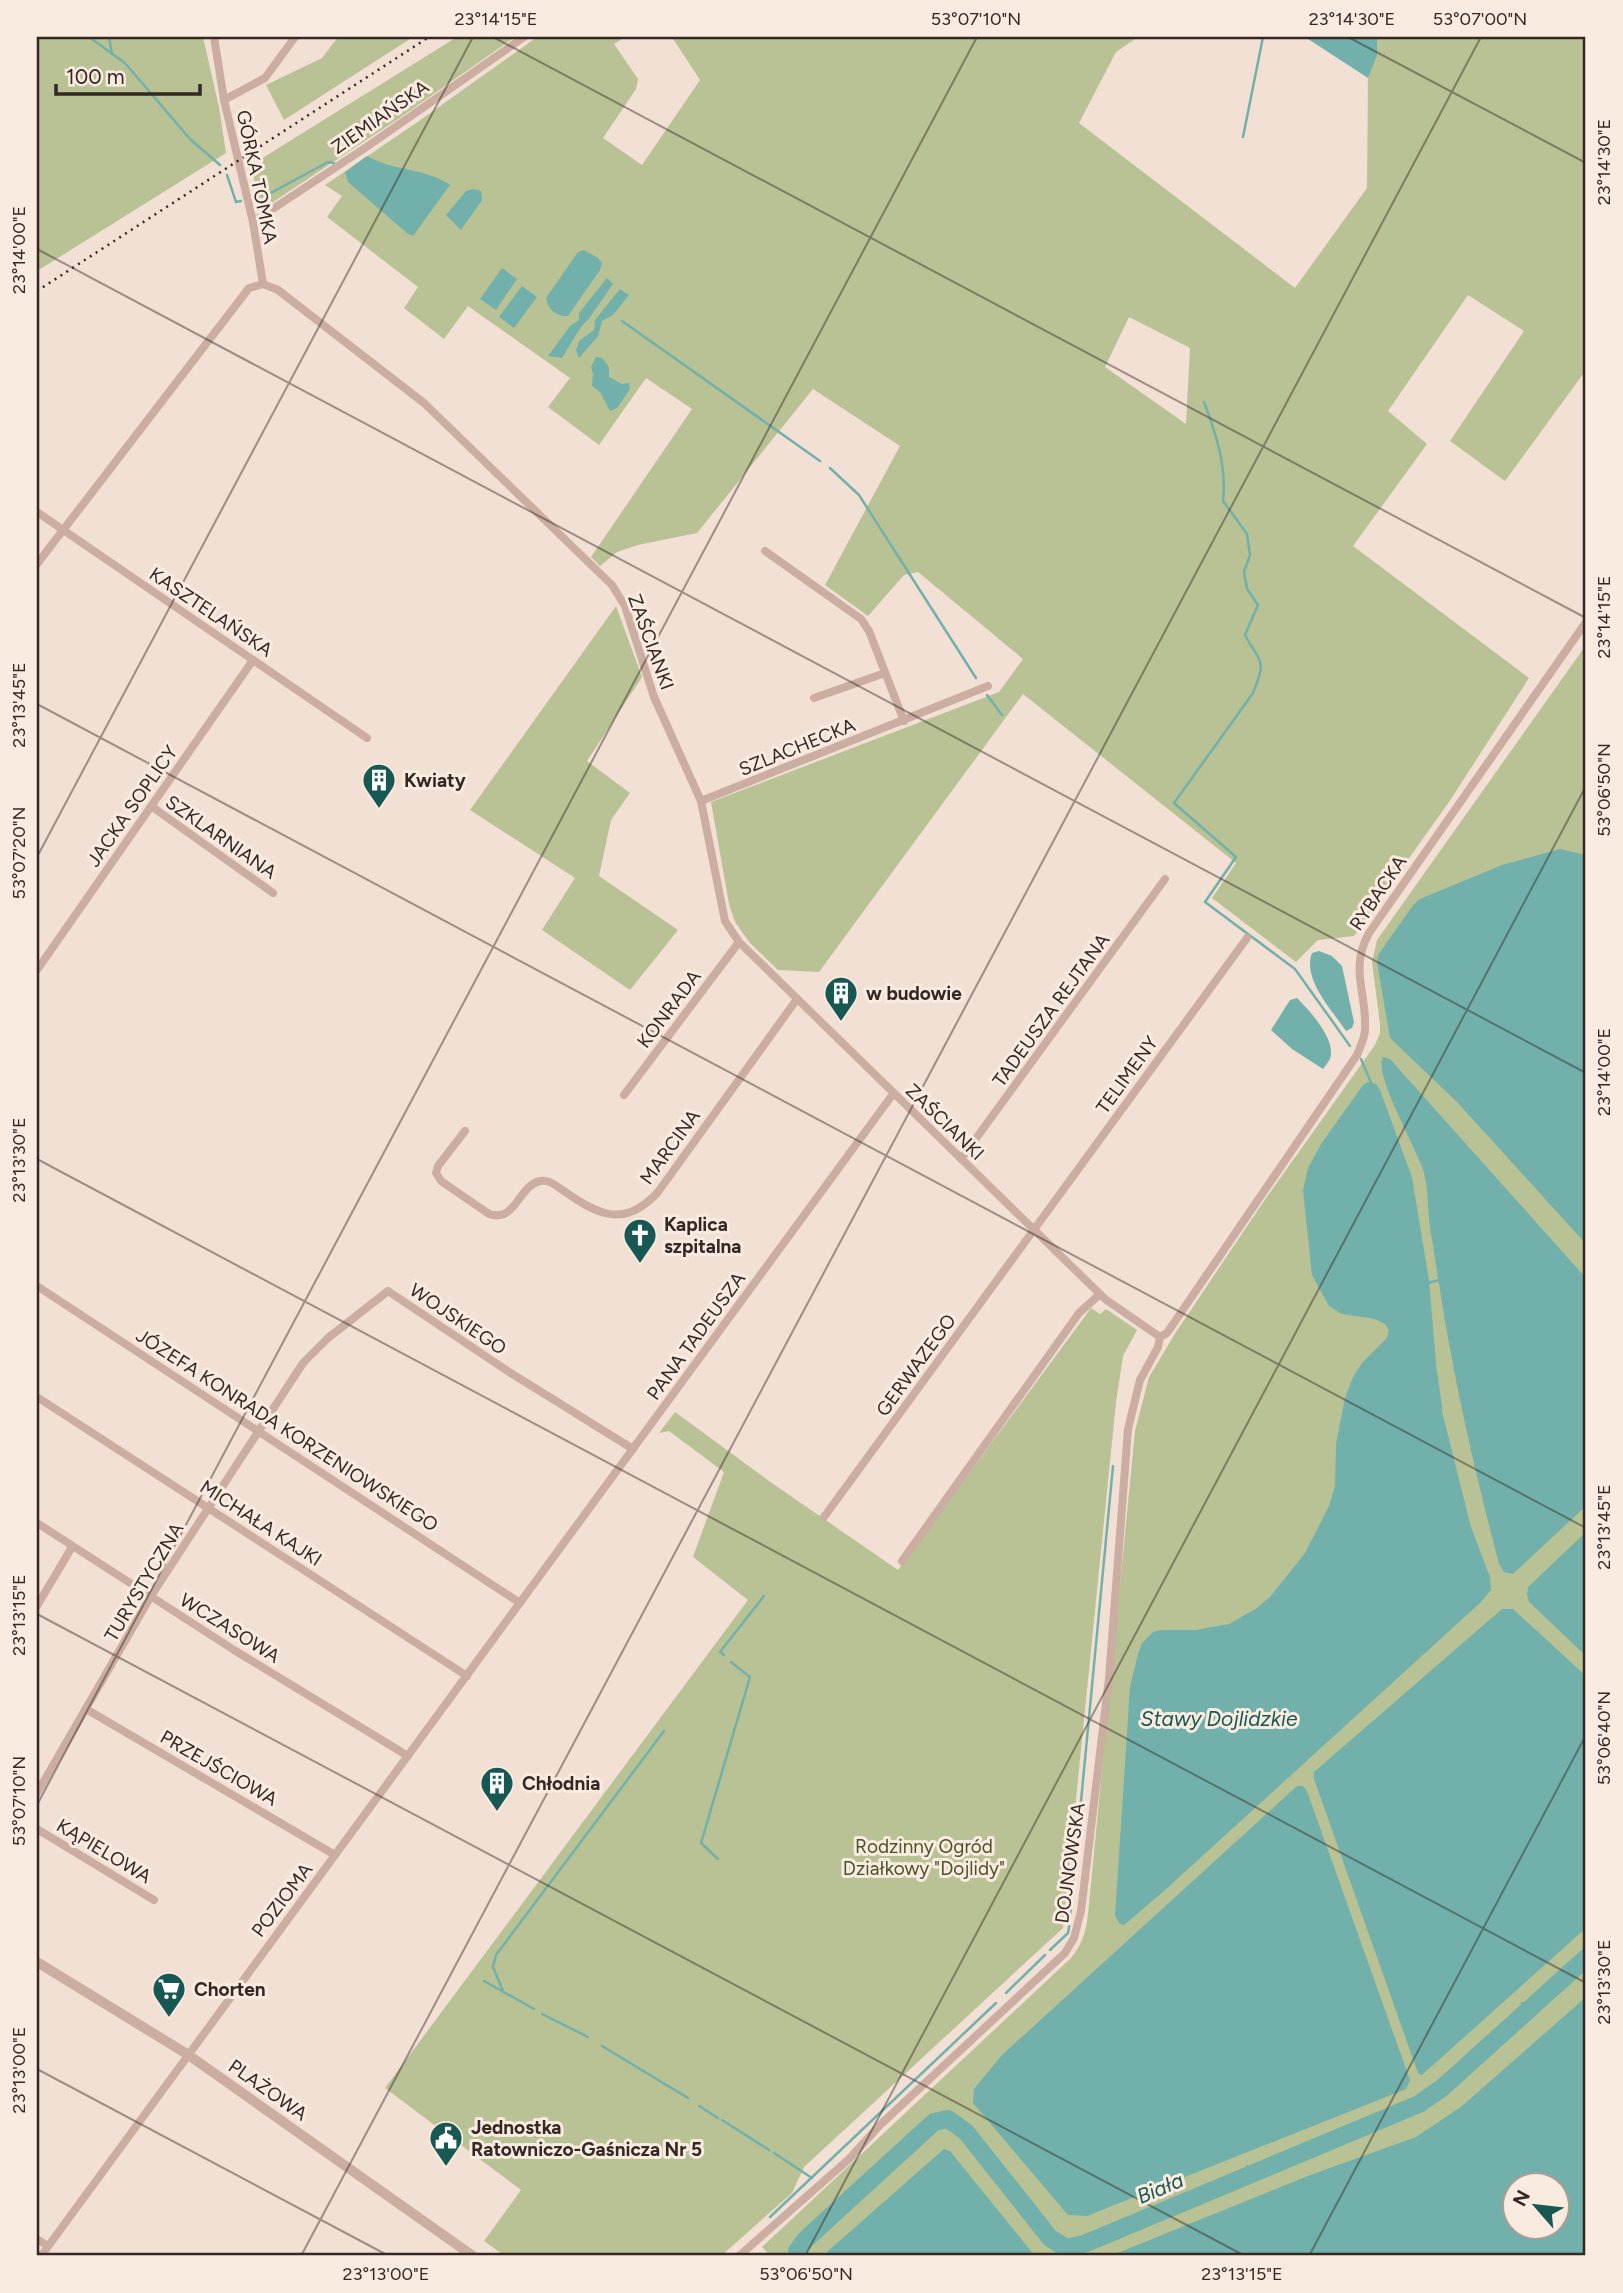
<svg xmlns="http://www.w3.org/2000/svg" width="1623" height="2293" font-family="Figtree,sans-serif">
	<rect width="100%" height="100%" fill="#f2e0d5"/>
	<g fill="#b9c294" fill-rule="evenodd">
		<polygon points="37,37 203,37 219,107 226,153 37,271"/>
		<polygon points="338,37 413,37 284,120 266,85 322,58"/>
		<polygon points="457,37 515,37 398,119 264,208 259,203 251,165"/>
		<path d="M537,37h88l-11,7 24,35 -2,10 -33,49 39,27 58,-85 -28,-43h466l-22,15 -37,71 216,165 72,-100 1,-110 9,-22v-15l2,-4h207v333l-81,111 -55,-40 74,-110 -56,-36 -80,116 39,33 -74,102 176,132 -78,121 -97,137 -36,4 -22,22 -84,-64 24,-35 -213,-169 -204,278 -41,-2 -28,-27 -15,-21 -6,-18 -18,-102 288,-110 24,-33 -105,-87 -14,3 -36,41 -43,-31 75,-139 -87,-57 -116,144 -59,12 -21,7 -17,14 -9,-9 101,-148 -46,-31 -47,67 -51,-38 22,-29 -102,-72 -24,33 -40,-31 14,-21 -91,-70 15,-21 -17,-11 94,-64zM1129,317l61,31 -4,76 -81,-57z"/>
		<polygon points="616,606 642,677 587,761 630,793 611,820 599,876 678,930 630,990 542,930 575,878 470,810"/>
		<path d="M1586,645v1611h-815l-9,-9 309,-289c14,-17 16,-32 18,-54l46,-473 14,-54 27,-45 90,-134 109,-153 5,-12v-9l-8,-62 5,-22zM1514,2184h42v42h-42z"/>
		<polygon points="1091,1308 1100,1314 1106,1309 1137,1330 1123,1356 1116,1402 1063,1928 804,2167 792,2193 721,2256 505,2256 484,2241 521,2190 385,2088 748,1600 693,1557 724,1472 669,1431 659,1433 675,1412 769,1481 898,1570"/>
	</g>
	<g fill="#72b1ab" fill-rule="evenodd">
		<polygon points="1305,37 1379,37 1377,41 1377,56 1368,78"/>
		<path d="M367,156c25,15 59,12 83,29l-37,51 -5,-2 -60,-52 -3,-10z"/>
		<polygon points="473,189 481,191 482,200 461,230 446,215 466,191"/>
		<path d="M584,250l14,8 4,5 -2,7 -32,46c-12,1 -20,-7 -22,-18l32,-46z"/>
		<polygon points="502,268 517,279 496,310 480,299"/>
		<path d="M607,278l6,6 -25,36c-7,4 -20,29 -26,38l-14,-2 22,-30 9,-6v-7z"/>
		<polygon points="522,286 537,297 514,328 499,317"/>
		<polygon points="620,289 629,295 613,315 602,321 598,336 579,358 576,350 579,341 594,330 595,320"/>
		<polygon points="596,357 602,358 609,367 609,377 622,384 629,383 630,389 617,408 610,411 600,392 592,386 593,374 591,367"/>
		<polygon points="1560,849 1586,855 1586,1244 1457,1102 1390,1038 1377,962 1378,955 1414,904 1420,899 1502,865"/>
		<path d="M1319,951l13,5 10,10 12,56 -2,6 -6,3c-14,-21 -44,-52 -34,-78z"/>
		<path d="M1297,998c12,12 40,42 33,61 -2,3 -4,6 -7,10l-31,-20 -21,-19 19,-30z"/>
		<path d="M1383,1057l7,2 196,219v228l-73,68 -9,-2 -5,-8c-21,-80 -40,-161 -54,-243 -5,-31 -10,-63 -15,-94 -3,-20 -1,-38 -7,-58 -7,-21 -50,-96 -40,-112z"/>
		<polygon points="1368,1082 1376,1084 1380,1090 1412,1177 1429,1280 1439,1399 1471,1527 1490,1577 1491,1590 1480,1603 1164,1891 1124,1925 1120,1924 1115,1916 1130,1687 1138,1654 1142,1643 1153,1632 1161,1630 1196,1630 1229,1624 1257,1608 1270,1597 1305,1553 1329,1506 1335,1486 1336,1444 1345,1398 1353,1377 1362,1363 1387,1338 1389,1330 1385,1324 1375,1319 1342,1314 1329,1306 1312,1275 1303,1190 1308,1168 1321,1144 1363,1085"/>
		<polygon points="1586,1532 1586,1656 1529,1602 1527,1595 1528,1587"/>
		<polygon points="1502,1609 1513,1609 1586,1676 1586,1928 1422,2075 1418,2073 1314,1779 1314,1772"/>
		<polygon points="1297,1786 1303,1786 1307,1791 1410,2080 1406,2089 1087,2216 1068,2215 973,2103 974,2089 1001,2056"/>
		<path d="M1586,1997v259h-476l203,-82 103,-37 46,-31zM1514,2184h42v42h-42z"/>
		<polygon points="944,2149 950,2151 1035,2256 825,2256 828,2251"/>
	</g>
	<g fill="none" stroke-linecap="round" stroke-linejoin="round">
		<g stroke="#72b1ab" stroke-width="2.5">
			<polyline points="89,37 125,63 190,139 220,165"/>
			<polyline points="109,37 112,54"/>
			<polyline points="1243,137 1263,37"/>
			<polyline points="227,175 236,202 241,201"/>
			<polyline points="262,195 269,194 328,162 334,163"/>
			<polyline points="622,321 820,461"/>
			<path d="M1204,402c12,32 23,65 19,99l24,33 3,21 -6,17 3,17 11,16 -13,30c16,30 22,24 8,58l-79,110 62,54 -31,45 90,67 55,77"/>
			<polyline points="830,468 859,495 976,678"/>
			<polyline points="987,695 1002,715"/>
			<polyline points="1361,1059 1372,1085"/>
			<polyline points="1428,1283 1439,1280 1441,1282"/>
			<polyline points="1436,1373 1441,1408"/>
			<polyline points="724,1655 720,1652 764,1596"/>
			<polyline points="718,1859 701,1843 750,1677 731,1662"/>
			<polyline points="1050,1950 1068,1933 1069,1927 1113,1466"/>
			<polyline points="484,1981 534,2009"/>
			<polyline points="503,1991 493,1967 496,1955 664,1731"/>
			<polyline points="1006,1993 1045,1955"/>
			<polyline points="1522,2003 1529,2011"/>
			<polyline points="542,2014 588,2037"/>
			<polyline points="602,2046 688,2098"/>
			<polyline points="699,2106 718,2118"/>
			<polyline points="722,2120 769,2150"/>
			<polyline points="774,2153 812,2178"/>
			<polyline points="1247,2166 1250,2174"/>
			<polyline points="841,2202 843,2205"/>
			<polyline points="770,2217 996,2003"/>
		</g>
		<polyline stroke="#72b1ab" stroke-width="18" points="798,2256 797,2251 805,2240 934,2122 948,2119 966,2132 1050,2238 1066,2248 1084,2244 1419,2104 1442,2088 1586,1958"/>
		<g stroke="#cbaea1" stroke-width="8">
			<polyline points="214,37 224,100 253,222 263,284"/>
			<polyline points="224,100 265,78 295,37"/>
			<polyline points="253,222 368,146 524,37"/>
			<polyline points="37,512 367,738"/>
			<polyline points="765,551 861,619 869,631 904,721"/>
			<polyline points="37,564 249,288 263,284 278,290 424,403 612,585 625,606 654,697 701,801 725,921 739,942 1105,1299 1160,1337"/>
			<polyline points="814,698 885,673"/>
			<polyline points="701,801 988,686"/>
			<polyline points="151,806 273,893"/>
			<polyline points="37,970 253,660"/>
			<polyline points="624,1095 739,942"/>
			<path d="M465,1131l-27,35 -2,7 5,8 48,33c27,9 29,-28 51,-33 9,-2 16,5 24,10 35,25 61,37 94,1l139,-193"/>
			<polyline points="961,1159 1165,879"/>
			<polyline points="37,1286 520,1603"/>
			<path d="M1160,1337l7,-4 190,-278c3,-8 8,-17 8,-26 2,-37 -16,-59 4,-96l217,-311"/>
			<polyline points="37,1397 467,1676"/>
			<polyline points="824,1517 1247,938"/>
			<polyline points="37,1523 234,1650 408,1756"/>
			<polyline points="902,1561 1079,1313 1100,1294"/>
			<polyline points="37,1606 72,1547"/>
			<polyline points="86,1709 335,1855"/>
			<polyline points="37,1793 151,1596 303,1363 328,1338 388,1291 509,1372 633,1449"/>
			<polyline points="37,1829 154,1900"/>
			<polyline points="37,2239 48,2246"/>
			<polyline points="41,2256 893,1094"/>
			<polyline points="739,2256 849,2159 880,2125 1065,1953 1074,1938 1081,1911 1109,1678 1128,1429 1140,1380 1158,1347 1160,1337"/>
		</g>
		<polyline stroke="#cbaea1" stroke-width="10" points="37,1962 187,2054 473,2256"/>
		<polyline stroke="#342724" stroke-width="2.5" stroke-dasharray="2 5" stroke-linecap="butt" points="37,291 429,37"/>
	</g>
	<path fill="none" stroke="#342724" stroke-width="2" stroke-opacity="0.45" d="M493,37l1093,581M1348,37l238,126M37,249l1549,824M37,704l1549,824M37,857l436,-820M37,1159l1549,824M37,1614l1208,642M37,1805l940,-1768M37,2069l352,187M301,2256l1180,-2219M805,2256l781,-1470M1309,2256l277,-521"/>
	<defs>
		<symbol id="building-pin" viewBox="-11 -11 22 30"><path d="M0 17L-7.5 6A9.5 9.5 0 1 1 7.5 6Z" fill="#175853" stroke="#faebe1"/><path d="M-4-6H4V6H1V3H-1V6H-4ZM-2.5-4.3h1.7v1.8h-1.7ZM.8-4.3h1.7v1.8H.8ZM-2.5-1h1.7V.8h-1.7ZM.8-1h1.7V.8H.8Z" fill="#fff"/></symbol>
		<symbol id="church-pin" viewBox="-11 -11 22 30"><path d="M0 17L-7.5 6A9.5 9.5 0 1 1 7.5 6Z" fill="#175853" stroke="#faebe1"/><path d="M-1.2-6h2.4v3.5h3.3v2.4h-3.3V6h-2.4V-.1h-3.3v-2.4h3.3Z" fill="#fff"/></symbol>
		<symbol id="supermarket-pin" viewBox="-11 -11 22 30"><path d="M0 17L-7.5 6A9.5 9.5 0 1 1 7.5 6Z" fill="#175853" stroke="#faebe1"/><path d="M-6-5.5h2.5l.6 2H6L4.5 2H-2.5L-4.4-4H-6ZM-1.5 3.2a1.3 1.3 0 1 0 .1 0ZM3 3.2a1.3 1.3 0 1 0 .1 0Z" fill="#fff"/></symbol>
		<symbol id="civic-pin" viewBox="-11 -11 22 30"><path d="M0 17L-7.5 6A9.5 9.5 0 1 1 7.5 6Z" fill="#175853" stroke="#faebe1"/><path d="M-.6-6.5H3V-4.5H.6V-3L4-1V1h2V6H-6V1h2V-1L-.6-3ZM-1.2 2.5V6h2.4V2.5Z" fill="#fff"/></symbol>
	</defs>
	<g fill-rule="evenodd">
		<use href="#building-pin" x="360" y="761" width="38" height="52"/>
		<use href="#building-pin" x="822" y="974" width="38" height="52"/>
		<use href="#church-pin" x="621" y="1216" width="38" height="52"/>
		<use href="#building-pin" x="478" y="1764" width="38" height="52"/>
		<use href="#supermarket-pin" x="150" y="1970" width="38" height="52"/>
		<use href="#civic-pin" x="427" y="2119" width="38" height="52"/>
	</g>
	<g text-anchor="middle" dominant-baseline="central" stroke-width="6" stroke-linejoin="round" paint-order="stroke">
		<g font-size="19" fill="#342724" stroke="#faebe1">
			<text transform="translate(380 117) rotate(-35)">ZIEMIAŃSKA</text>
			<text transform="translate(257 177) rotate(78)">GÓRKA TOMKA</text>
			<text transform="translate(211 612) rotate(34)">KASZTELAŃSKA</text>
			<text transform="translate(651 642) rotate(70)">ZAŚCIANKI</text>
			<text transform="translate(797 747) rotate(-22)">SZLACHECKA</text>
			<text transform="translate(132 806) rotate(-55)">JACKA SOPLICY</text>
			<text transform="translate(221 837) rotate(35)">SZKLARNIANA</text>
			<text transform="translate(1378 893) rotate(-56)">RYBACKA</text>
			<text transform="translate(669 1009) rotate(-53)">KONRADA</text>
			<text transform="translate(1051 1010) rotate(-54)">TADEUSZA REJTANA</text>
			<text transform="translate(1127 1075) rotate(-54)">TELIMENY</text>
			<text transform="translate(945 1122) rotate(44)">ZAŚCIANKI</text>
			<text transform="translate(670 1147) rotate(-54)">MARCINA</text>
			<text transform="translate(458 1319) rotate(34)">WOJSKIEGO</text>
			<text transform="translate(696 1336) rotate(-54)">PANA TADEUSZA</text>
			<text transform="translate(916 1365) rotate(-54)">GERWAZEGO</text>
			<text transform="translate(287 1430) rotate(33)">JÓZEFA KONRADA KORZENIOWSKIEGO</text>
			<text transform="translate(261 1523) rotate(33)">MICHAŁA KAJKI</text>
			<text transform="translate(144 1582) rotate(-59)">TURYSTYCZNA</text>
			<text transform="translate(230 1628) rotate(32)">WCZASOWA</text>
			<text transform="translate(219 1768) rotate(30)">PRZEJŚCIOWA</text>
			<text transform="translate(104 1851) rotate(31)">KĄPIELOWA</text>
			<text transform="translate(1070 1863) rotate(-82)">DOJNOWSKA</text>
			<text transform="translate(282 1900) rotate(-53)">POZIOMA</text>
			<text transform="translate(268 2090) rotate(35)">PLAŻOWA</text>
		</g>
		<g font-size="19" font-weight="bold" fill="#342724" stroke="#faebe1" text-anchor="start">
			<text x="404" y="780">Kwiaty</text>
			<text x="866" y="993">w budowie</text>
			<text x="664" y="1224">Kaplica<tspan x="664" dy="22">szpitalna</tspan></text>
			<text x="522" y="1783">Chłodnia</text>
			<text x="194" y="1989">Chorten</text>
			<text x="471" y="2127">Jednostka<tspan x="471" dy="22">Ratowniczo-Gaśnicza Nr 5</tspan></text>
		</g>
		<g font-size="19" fill="#495426" stroke="#faebe1">
			<text x="924" y="1846">Rodzinny Ogród<tspan x="924" dy="22">Działkowy "Dojlidy"</tspan></text>
		</g>
		<g font-size="21" font-style="italic" fill="#175853" stroke="#faebe1">
			<text x="1219" y="1718">Stawy Dojlidzkie</text>
			<text transform="translate(1160 2188) rotate(-23)">Biała</text>
		</g>
	</g>
	<rect width="1623" height="2293" fill="none" stroke="#faebe1" stroke-width="77"/>
	<g transform="translate(1536 2206) rotate(298)"><circle r="33" fill="#faebe1" stroke="#ab9d95" stroke-width="2"/>
	<path d="M0-5L12 26L0 18L-12 26Z" fill="#175853"/>
	<text y="-10" font-size="19" font-weight="bold" text-anchor="middle" fill="#342724">N</text>
	</g>
	<path d="M56 84v10h144v-10" fill="none" stroke="#342724" stroke-width="3.5"/>
	<text x="66" y="84" font-size="21" fill="#342724" stroke="#faebe1" stroke-width="5" paint-order="stroke">100 m</text>
	<rect x="38" y="38" width="1546" height="2216" fill="none" stroke="#342724" stroke-width="2.5"/>
	<g font-size="18" text-anchor="middle" fill="#342724">
		<text x="496" y="25">23°14'15"E</text>
		<text x="976" y="25">53°07'10"N</text>
		<text x="1352" y="25">23°14'30"E</text>
		<text x="1480" y="25">53°07'00"N</text>
		<text transform="translate(1604 162) rotate(-90)" y="6">23°14'30"E</text>
		<text transform="translate(19 250) rotate(-90)" y="6">23°14'00"E</text>
		<text transform="translate(1604 617) rotate(-90)" y="6">23°14'15"E</text>
		<text transform="translate(19 705) rotate(-90)" y="6">23°13'45"E</text>
		<text transform="translate(1604 790) rotate(-90)" y="6">53°06'50"N</text>
		<text transform="translate(19 853) rotate(-90)" y="6">53°07'20"N</text>
		<text transform="translate(1604 1072) rotate(-90)" y="6">23°14'00"E</text>
		<text transform="translate(19 1160) rotate(-90)" y="6">23°13'30"E</text>
		<text transform="translate(1604 1527) rotate(-90)" y="6">23°13'45"E</text>
		<text transform="translate(19 1615) rotate(-90)" y="6">23°13'15"E</text>
		<text transform="translate(1604 1738) rotate(-90)" y="6">53°06'40"N</text>
		<text transform="translate(19 1801) rotate(-90)" y="6">53°07'10"N</text>
		<text transform="translate(1604 1982) rotate(-90)" y="6">23°13'30"E</text>
		<text transform="translate(19 2070) rotate(-90)" y="6">23°13'00"E</text>
		<text x="386" y="2280">23°13'00"E</text>
		<text x="806" y="2280">53°06'50"N</text>
		<text x="1242" y="2280">23°13'15"E</text>
	</g>
</svg>
